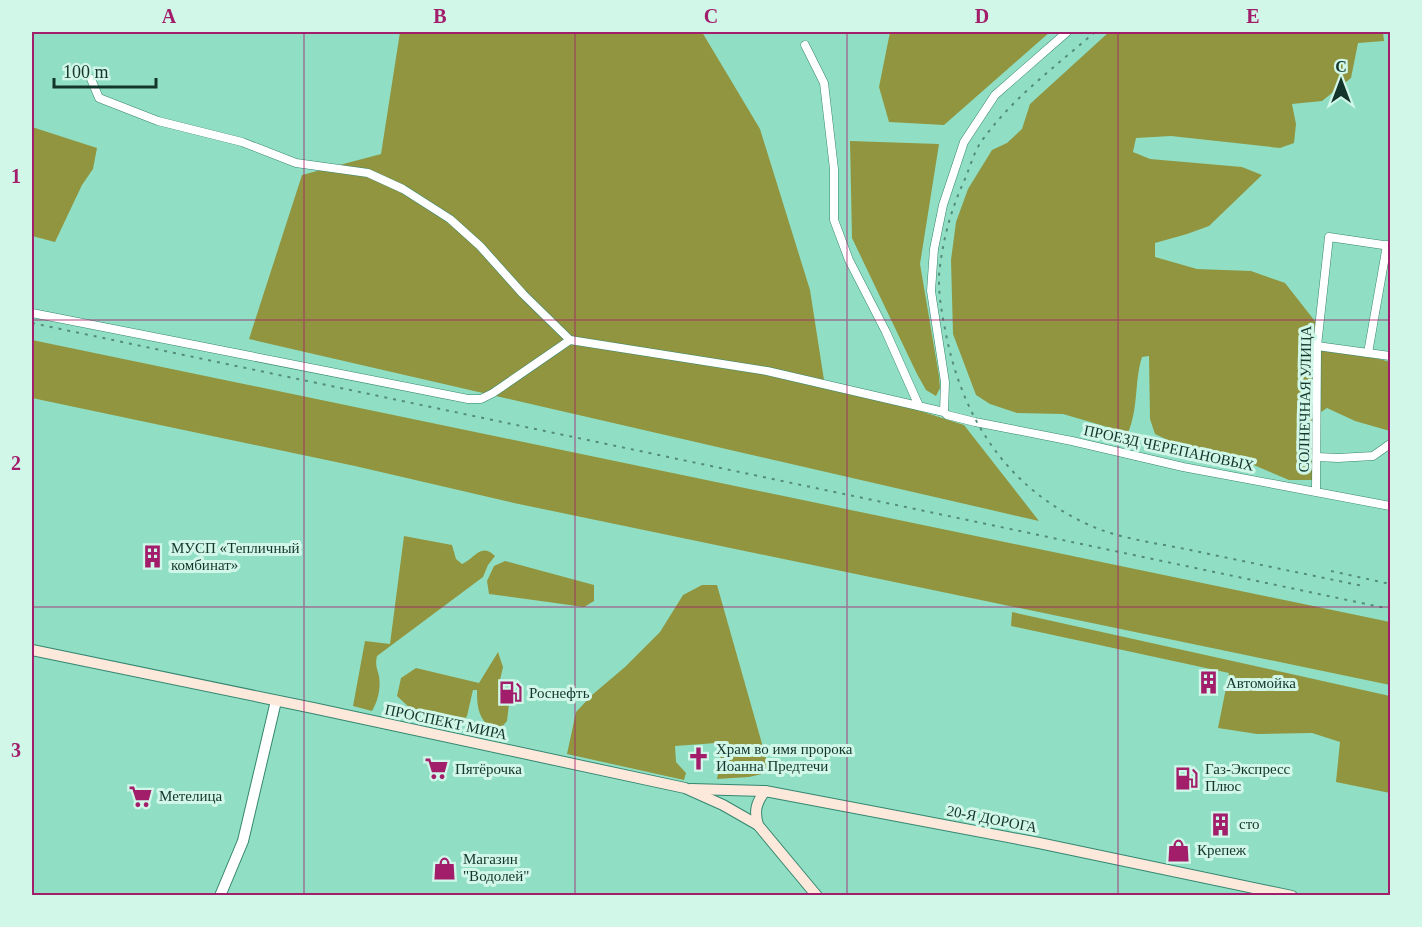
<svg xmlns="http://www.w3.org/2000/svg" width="1422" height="927" font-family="Georgia,serif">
	<rect width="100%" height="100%" fill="#90dfc5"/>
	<g fill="#91953f">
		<polygon points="400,32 702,32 760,129 810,290 824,380 964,425 1039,521 249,339 302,175 381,154"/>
		<polygon points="890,32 1050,32 944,125 889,122 879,87"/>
		<path d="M1109,32h274l1,9 -26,2 -7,35 -29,23 -30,3 4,20 -2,19 -14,5 -109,-12 -35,2 -3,14 17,7 92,8 20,8 -53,51 -22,8 -32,9v14l42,12 54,2 34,12 33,42 -1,20 45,9 28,8v69l-35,-10 -28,-13 -9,6v57l-6,9h-23l-52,-22 -59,-13 -23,-11 -5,-15 -1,-63 -7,1c-8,25 -3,49 -14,76l-65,-19 -46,-1 -27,-9 -14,-9 -23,-61 -2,-74 5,-38 12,-33 24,-39 15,-7 15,-14 8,-25z"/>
		<polygon points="32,127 97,148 93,169 82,185 55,242 32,236"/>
		<polygon points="850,141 939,144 920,264 939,376 940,388 936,396 926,390 917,374 852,238"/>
		<polygon points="32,340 1390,622 1390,685 514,503 355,466 32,398"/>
		<path d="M404,536l48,9 4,14 6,5c13,-6 19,-22 33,-8l-7,9 -5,12 -106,79c-2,9 0,12 2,20 2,12 -1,25 -7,35l-19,-5 12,-65 25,3z"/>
		<polygon points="505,561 594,585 594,601 584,607 489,594 487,581 494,566"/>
		<polygon points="702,585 717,585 770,772 749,777 717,779 721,759 716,743 675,746 676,762 686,773 684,780 567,754 576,712 592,695 625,667 660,632 683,595"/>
		<polygon points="1012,612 1390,696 1390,793 1336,782 1340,742 1312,733 1257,734 1218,728 1229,673 1011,626"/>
		<path d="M498,652l5,15 -3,13 2,12 7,12 -2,17 -7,8 -6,3c-15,-14 -17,-22 -17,-42h-4l-6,26 -7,9 -15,-1 -10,-13h-22l-16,-15 4,-18 15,-10 63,15z"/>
	</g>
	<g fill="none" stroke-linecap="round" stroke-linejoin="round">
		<defs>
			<g id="minor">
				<polyline points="805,45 824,83 834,169 834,220 849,260 886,332 919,406"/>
				<polyline points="91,79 99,98 158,121 242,142 296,163 368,173 403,189 450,219 480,246 523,294 570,340"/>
				<polyline points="32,313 468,399 481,399 493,393 570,340 767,371 944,412 947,415 975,422 1072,441 1183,467 1390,506"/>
				<polyline points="1317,346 1390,356"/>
				<polyline points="1368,353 1387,245"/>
				<polyline points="944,412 945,382 931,291 934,249 943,205 964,142 995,95 1067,32"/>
				<polyline points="1317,457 1338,458 1373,456 1390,444"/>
				<polyline points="1316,491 1317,346 1329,237 1390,246"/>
			</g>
			<polyline id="tertiary" points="220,896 243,841 276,701"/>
			<g id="secondary">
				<polyline points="32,650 313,708 685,788 723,805 758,825 817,896"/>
				<polyline points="691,789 765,791 1039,843 1292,896"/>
				<path d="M758,825c-4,-14 -2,-22 7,-34"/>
			</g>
		</defs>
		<use href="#minor" stroke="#35866f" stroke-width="9"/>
		<use href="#tertiary" stroke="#35866f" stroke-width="12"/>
		<use href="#secondary" stroke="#35866f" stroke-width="12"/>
		<use href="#minor" stroke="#fff" stroke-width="8"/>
		<use href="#tertiary" stroke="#fff" stroke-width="10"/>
		<use href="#secondary" stroke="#fde8dc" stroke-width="10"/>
		<g stroke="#548c7a" stroke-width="2" stroke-dasharray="3 6" stroke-linecap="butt">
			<path d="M1095,32c-39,34 -84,67 -114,110 -7,10 -11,25 -16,37 -13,28 -21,56 -25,87 -3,19 1,43 5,63 16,87 60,158 144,196 31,14 68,18 101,25 57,12 115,24 173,36"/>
			<polyline points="32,323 1390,609"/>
			<polyline points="1331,571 1390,584"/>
		</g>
	</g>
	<path fill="none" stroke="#a21d6a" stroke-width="1.5" stroke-opacity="0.55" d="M304,32v864M575,32v864M847,32v864M1118,32v864M32,320h1358M32,607h1358"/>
	<defs>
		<symbol id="building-bare" viewBox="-9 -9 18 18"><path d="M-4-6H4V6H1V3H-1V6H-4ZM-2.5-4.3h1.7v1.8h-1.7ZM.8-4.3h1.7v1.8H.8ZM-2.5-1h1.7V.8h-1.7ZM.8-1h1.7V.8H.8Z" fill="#a21d6a" stroke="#d1f7e9" stroke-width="2.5" paint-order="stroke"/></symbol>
		<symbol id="fuel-bare" viewBox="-9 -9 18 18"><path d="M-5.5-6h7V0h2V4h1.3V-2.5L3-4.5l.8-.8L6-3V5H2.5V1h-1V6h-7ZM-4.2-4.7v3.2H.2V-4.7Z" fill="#a21d6a" stroke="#d1f7e9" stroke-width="2.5" paint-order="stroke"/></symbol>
		<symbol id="church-bare" viewBox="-9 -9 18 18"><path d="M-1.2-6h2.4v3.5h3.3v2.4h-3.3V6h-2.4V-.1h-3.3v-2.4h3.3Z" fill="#a21d6a" stroke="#d1f7e9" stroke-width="2.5" paint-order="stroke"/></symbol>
		<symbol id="supermarket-bare" viewBox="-9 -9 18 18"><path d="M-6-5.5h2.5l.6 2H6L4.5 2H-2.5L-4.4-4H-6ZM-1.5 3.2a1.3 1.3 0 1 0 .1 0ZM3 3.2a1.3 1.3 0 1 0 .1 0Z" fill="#a21d6a" stroke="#d1f7e9" stroke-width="2.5" paint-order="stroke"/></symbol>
		<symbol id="shop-bare" viewBox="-9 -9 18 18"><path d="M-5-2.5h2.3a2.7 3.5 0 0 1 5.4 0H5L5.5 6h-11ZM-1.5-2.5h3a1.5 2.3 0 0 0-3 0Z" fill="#a21d6a" stroke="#d1f7e9" stroke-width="2.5" paint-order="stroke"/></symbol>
	</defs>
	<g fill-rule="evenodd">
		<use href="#building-bare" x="136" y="540" width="33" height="33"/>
		<use href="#building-bare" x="1192" y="666" width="33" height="33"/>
		<use href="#fuel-bare" x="494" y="676" width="33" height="33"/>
		<use href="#church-bare" x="682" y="742" width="33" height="33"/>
		<use href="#supermarket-bare" x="420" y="752" width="33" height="33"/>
		<use href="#fuel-bare" x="1170" y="762" width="33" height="33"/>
		<use href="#supermarket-bare" x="124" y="780" width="33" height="33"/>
		<use href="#building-bare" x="1204" y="808" width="33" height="33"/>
		<use href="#shop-bare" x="1162" y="834" width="33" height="33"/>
		<use href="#shop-bare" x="428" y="852" width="33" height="33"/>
	</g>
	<g text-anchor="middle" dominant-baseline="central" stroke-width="6" stroke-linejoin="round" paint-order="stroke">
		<g font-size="15" fill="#14352b" stroke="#d1f7e9">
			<text transform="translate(1305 399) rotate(-89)">СОЛНЕЧНАЯ УЛИЦА</text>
			<text transform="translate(1169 448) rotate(12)">ПРОЕЗД ЧЕРЕПАНОВЫХ</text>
			<text transform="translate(446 722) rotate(12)">ПРОСПЕКТ МИРА</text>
			<text transform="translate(992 819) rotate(11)">20-Я ДОРОГА</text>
		</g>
		<g font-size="15" fill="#14352b" stroke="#d1f7e9" text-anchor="start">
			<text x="171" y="548">МУСП «Тепличный<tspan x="171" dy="17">комбинат»</tspan></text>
			<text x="1226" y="683">Автомойка</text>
			<text x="529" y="693">Роснефть</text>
			<text x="716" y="749">Храм во имя пророка<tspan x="716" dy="17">Иоанна Предтечи</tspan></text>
			<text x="455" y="769">Пятёрочка</text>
			<text x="1205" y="769">Газ-Экспресс<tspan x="1205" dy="17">Плюс</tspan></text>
			<text x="159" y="796">Метелица</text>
			<text x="1239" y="824">сто</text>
			<text x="1197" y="850">Крепеж</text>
			<text x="463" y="859">Магазин<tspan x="463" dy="17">"Водолей"</tspan></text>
		</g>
	</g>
	<rect width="1422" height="927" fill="none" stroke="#d1f7e9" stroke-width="66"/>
	<g transform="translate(1341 81)" stroke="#d1f7e9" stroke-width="4.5" paint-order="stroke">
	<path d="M0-4.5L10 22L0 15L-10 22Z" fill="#14352b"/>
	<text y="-9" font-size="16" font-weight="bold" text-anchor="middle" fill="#14352b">С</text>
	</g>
	<path d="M54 78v9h102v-9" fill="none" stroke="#14352b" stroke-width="3"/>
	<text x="63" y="78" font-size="18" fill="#14352b" stroke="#d1f7e9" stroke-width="4.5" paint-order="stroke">100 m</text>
	<rect x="33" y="33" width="1356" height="861" fill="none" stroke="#a21d6a" stroke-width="2"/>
	<g font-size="20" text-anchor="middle" font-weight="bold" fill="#a21d6a">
		<text x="169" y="23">A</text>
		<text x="440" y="23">B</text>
		<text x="711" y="23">C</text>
		<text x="982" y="23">D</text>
		<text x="1253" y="23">E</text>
		<text x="16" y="183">1</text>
		<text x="16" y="470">2</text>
		<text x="16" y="757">3</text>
	</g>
</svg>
